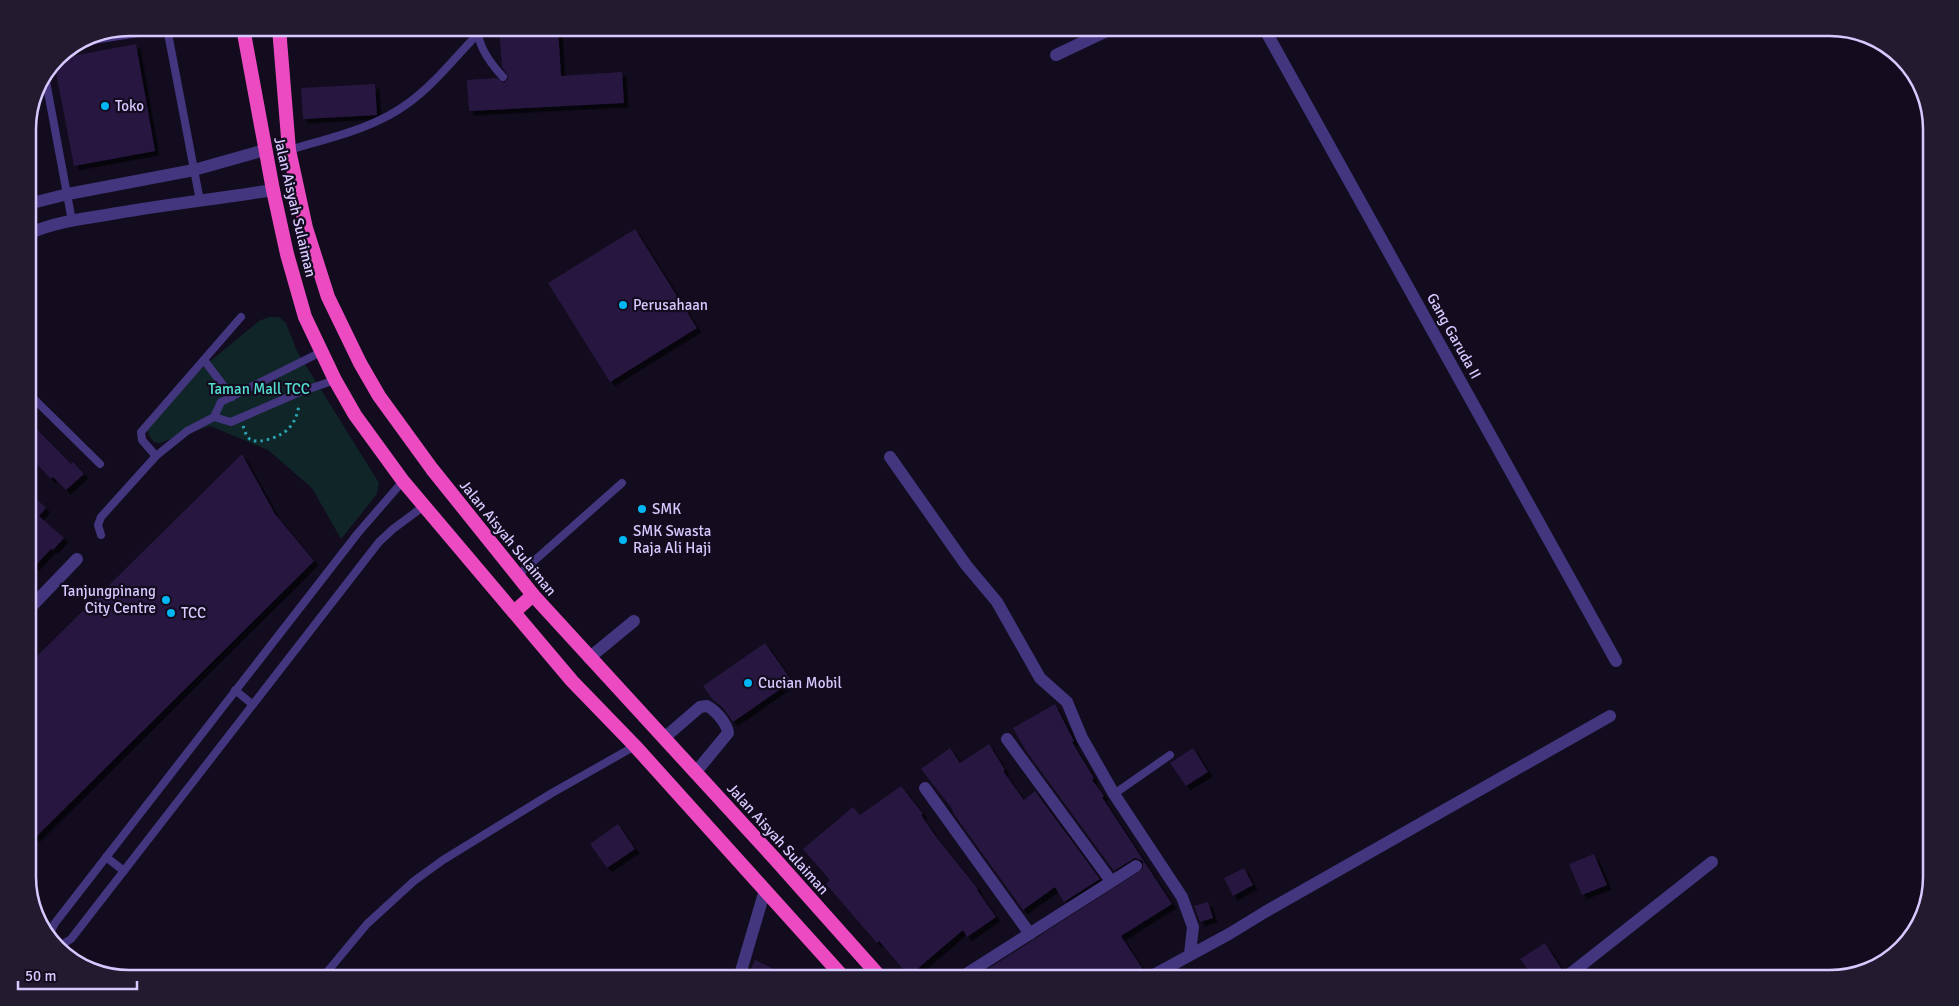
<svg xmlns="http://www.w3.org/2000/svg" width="1959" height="1006" font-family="Signika,sans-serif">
	<defs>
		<filter id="shadow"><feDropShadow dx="4.5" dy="4.5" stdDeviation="0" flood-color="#0009"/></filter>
	</defs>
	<rect width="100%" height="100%" fill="#120c1e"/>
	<polygon fill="#0f2528" points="269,317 279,317 286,323 297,351 379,483 377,494 341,539 312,488 268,450 210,426 159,443 154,442 150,437 147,429 197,372 259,321"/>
	<g fill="#26173f" filter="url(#shadow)">
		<polygon points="499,28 558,28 561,76 622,72 624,103 469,111 467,80 497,78 504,83 508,79 507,74 502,67"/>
		<polygon points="136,44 155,151 74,166 54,62 56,59"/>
		<polygon points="375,84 377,115 303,119 301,88"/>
		<polygon points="635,229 697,328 610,382 548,283"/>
		<polygon points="28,420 71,464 73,462 84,474 66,490 53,477 51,479 28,455"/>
		<polygon points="242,454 275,514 314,561 35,838 28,831 28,665"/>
		<polygon points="28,491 46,508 39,516 64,538 53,550 51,549 34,567 28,561"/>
		<polygon points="765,643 792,681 733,722 723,708 713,700 703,686"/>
		<polygon points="1055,704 1074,741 1072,742 1094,778 1092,780 1104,796 1102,797 1172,904 1121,936 1144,971 1136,978 974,978 1143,869 1143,861 1135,858 1114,871 1026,751 1013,728"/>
		<polygon points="989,744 1005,770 1003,771 1024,800 1035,791 1100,879 1064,902 1055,887 1023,910 961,824 952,811 953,810 921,769 950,748 960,763"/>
		<polygon points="1193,748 1208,772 1186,786 1170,763"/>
		<polygon points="901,786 923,814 921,815 937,838 978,889 977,890 996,917 967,937 963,930 909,976 879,941 877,943 826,884 830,880 803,849 853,807 860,815"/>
		<polygon points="618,824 635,849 607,868 590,844"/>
		<polygon points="1594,854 1607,885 1582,895 1569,864"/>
		<polygon points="1244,868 1253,885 1233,896 1224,878"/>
		<polygon points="1208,902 1213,918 1200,922 1194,906"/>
		<polygon points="1545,943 1562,970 1558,975 1557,978 1534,978 1520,959"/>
		<polygon points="755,960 793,978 747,978"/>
	</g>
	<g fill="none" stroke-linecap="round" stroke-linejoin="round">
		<path stroke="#2ba4b1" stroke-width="3" stroke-dasharray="2.5 4" stroke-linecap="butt" d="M243,426c2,5 3,11 8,14 10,4 31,-4 37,-11 7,-7 10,-16 11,-25"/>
		<g stroke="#43357e" stroke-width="8">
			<polyline points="167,28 200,201"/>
			<path d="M478,28c-1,18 13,36 25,49"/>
			<polyline points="80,42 171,28"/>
			<polyline points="45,76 72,221"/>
			<path d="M289,150c40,-12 84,-21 118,-46 27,-19 48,-47 71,-70"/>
			<polyline points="204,360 232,397"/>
			<polyline points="28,393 100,464"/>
			<polyline points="214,417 231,422 300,392 335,380"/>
			<polyline points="156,456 142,440 141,432 241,317"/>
			<polyline points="101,535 98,525 101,517 156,456 187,431 214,417 221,402 321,352"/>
			<polyline points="517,576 622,483"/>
			<polyline points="235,690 252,704"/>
			<polyline points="1114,794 1170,755"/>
			<polyline points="106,857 124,871"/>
			<polyline points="48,936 55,923 358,533 403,481"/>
			<polyline points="60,946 71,939 379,542 393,529 424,506"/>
			<polyline points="327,972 367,924 414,881 443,860 552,793 635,746"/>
		</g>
		<g stroke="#43357e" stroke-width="12">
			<polyline points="1264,28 1616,661"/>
			<polyline points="1056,55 1113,28"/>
			<polyline points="28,204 68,194 194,170 265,150"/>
			<path d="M28,234c24,-11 51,-15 78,-19 55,-10 111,-16 167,-25"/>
			<polyline points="890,457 966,565 997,602 1040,678 1067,702 1082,738 1114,794 1182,897 1193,927 1190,954"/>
			<polyline points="28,610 77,559"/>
			<polyline points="589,658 634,621"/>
			<path d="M664,738l36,-31 7,-1c8,4 20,17 21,27l-33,40"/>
			<polyline points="1007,739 1111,881"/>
			<polyline points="925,788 1030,934"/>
			<polyline points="739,978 765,890"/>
			<polyline points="960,978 1136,866"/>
			<polyline points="1148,978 1229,934 1265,912 1610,716"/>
			<polyline points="1565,978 1712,862"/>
		</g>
		<g stroke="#ec4ac0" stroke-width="14">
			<polyline points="243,28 273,190 287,254 305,317 335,380 355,415 403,481 572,681 635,746 844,978"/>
			<polyline points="279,28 289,150 306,228 328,297 360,363 379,396 432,469 533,595 775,859 881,978"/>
			<polyline points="514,612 533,595"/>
		</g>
	</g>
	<g fill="#00b6f4" stroke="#120c1e" stroke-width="2">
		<circle cx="105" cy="106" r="5"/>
		<circle cx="623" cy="305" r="5"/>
		<circle cx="642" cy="509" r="5"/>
		<circle cx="623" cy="540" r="5"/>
		<circle cx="166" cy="600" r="5"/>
		<circle cx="171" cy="613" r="5"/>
		<circle cx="748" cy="683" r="5"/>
	</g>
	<g text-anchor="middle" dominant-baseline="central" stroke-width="4.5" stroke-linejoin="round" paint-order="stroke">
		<g font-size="15" fill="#d7c9ff" stroke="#120c1e" text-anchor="start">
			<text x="115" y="106">Toko</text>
			<text x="633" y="305">Perusahaan</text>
			<text x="652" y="509">SMK</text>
			<text x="633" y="531">SMK Swasta<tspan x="633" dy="17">Raja Ali Haji</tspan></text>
			<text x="156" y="591" text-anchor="end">Tanjungpinang<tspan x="156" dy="17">City Centre</tspan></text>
			<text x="181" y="613">TCC</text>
			<text x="758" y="683">Cucian Mobil</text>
		</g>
		<g font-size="15" fill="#d7c9ff" stroke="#120c1e">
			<text transform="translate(295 207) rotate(77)">Jalan Aisyah Sulaiman</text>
			<text transform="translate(1454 336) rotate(61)">Gang Garuda II</text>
			<text transform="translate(508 538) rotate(51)">Jalan Aisyah Sulaiman</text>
			<text transform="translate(778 839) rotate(48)">Jalan Aisyah Sulaiman</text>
		</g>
		<g font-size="15" fill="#53e0d3" stroke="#120c1e">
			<text x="259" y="389">Taman Mall TCC</text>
		</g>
	</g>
	<path d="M0 0H1959V1006H0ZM129 36H1830A93 93 0 0 1 1923 129V877A93 93 0 0 1 1830 970H129A93 93 0 0 1 36 877V129A93 93 0 0 1 129 36Z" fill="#221b30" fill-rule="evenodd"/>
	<path fill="none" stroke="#d7c9ff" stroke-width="2.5" d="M129 36H1830A93 93 0 0 1 1923 129V877A93 93 0 0 1 1830 970H129A93 93 0 0 1 36 877V129A93 93 0 0 1 129 36Z"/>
	<path d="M18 981v8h119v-8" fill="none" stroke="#d7c9ff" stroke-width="2.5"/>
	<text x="25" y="981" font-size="15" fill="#d7c9ff" stroke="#120c1e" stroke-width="4" paint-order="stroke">50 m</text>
</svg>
